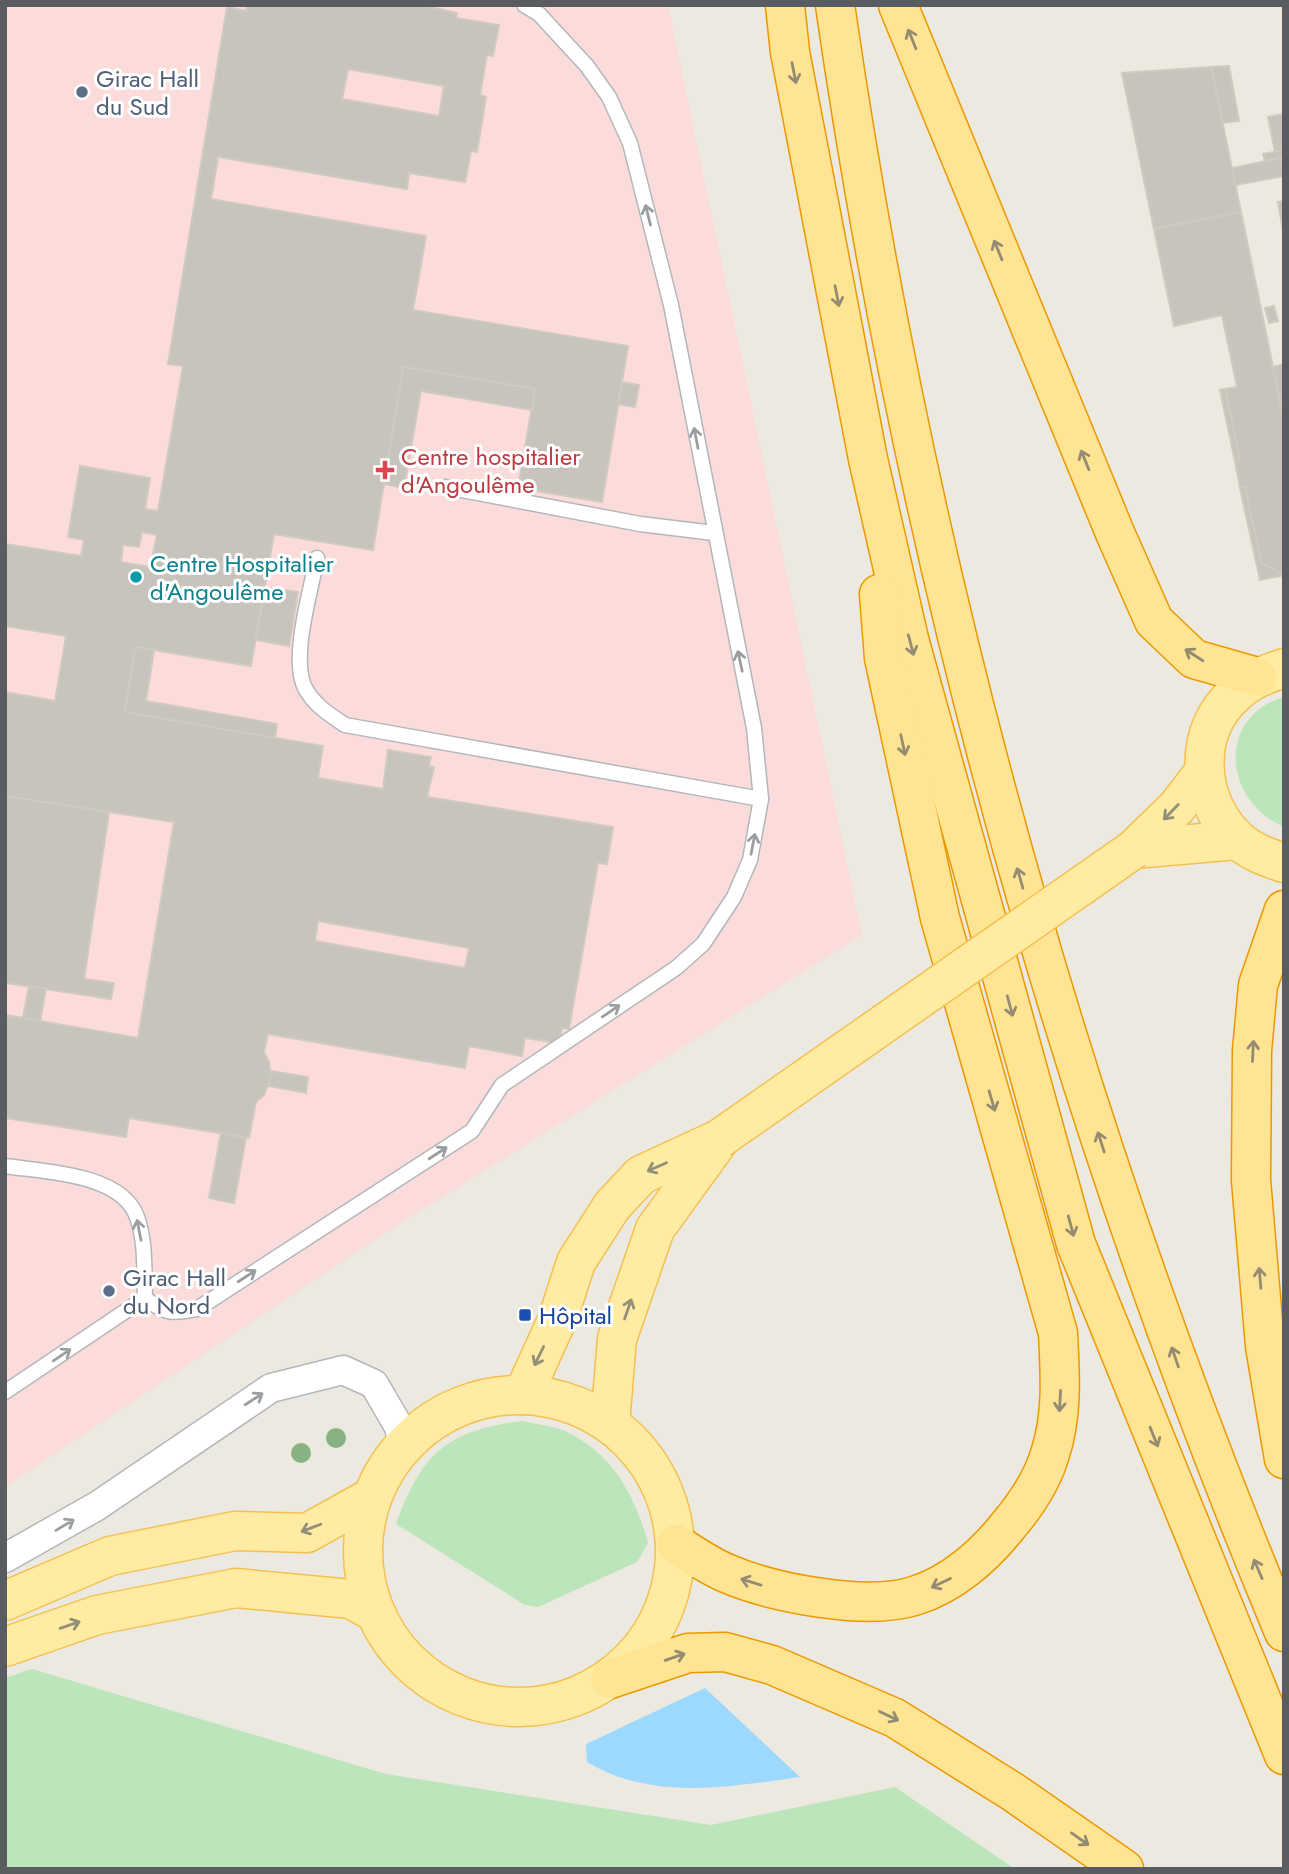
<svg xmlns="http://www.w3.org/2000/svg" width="1289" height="1874" font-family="Jost,sans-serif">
	<rect width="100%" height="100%" fill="#ece9e0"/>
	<polygon fill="#fbdcda" points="5,5 668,5 862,935 388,1231 5,1487"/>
	<g fill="#bde5bb">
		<path d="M1284,697v130c-62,-27 -67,-111 0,-130z"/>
		<path d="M523,1421c15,4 35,5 48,13 44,23 64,63 77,109l-11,19 -99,45 -13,-2 -129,-81c26,-71 51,-94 127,-103z"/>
		<polygon points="32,1669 386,1774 711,1825 895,1787 1015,1869 5,1869 5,1678"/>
	</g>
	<path fill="#9dd9ff" d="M705,1688l95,89c-72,10 -148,24 -213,-15l-1,-18z"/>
	<g fill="#c7c4bd" stroke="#d1cabe" stroke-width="2" fill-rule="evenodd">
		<path d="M247,5h176l34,8 -1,5 43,7 -6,31 -6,-1 -7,40 6,2 -9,55 -6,-1 -6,31 -56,-9 -2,16 -189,-32 -7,42 215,37 -13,74 215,36 -26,156 -84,-14 17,-99 -132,-22 -30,183 -99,-16 -23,132 -116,-19 -10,65 198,34 -5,32 65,11 5,-39 43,7 -2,9 5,1 -7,30 186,30 -6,37 -9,-1 -29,166 -7,-1 -3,15 -34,-5 -3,18 -53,-10 -4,22 -197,-34 -4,18 5,10 2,16 -7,17 -8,7 -7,36 -120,-20 -3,19 -121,-19v-103l18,3 6,-31 17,1 -6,33 98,17 36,-216 -169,-26v-104l50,9 11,-65 -61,-10v-82l76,12 3,-16 -16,-3 12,-71 70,12 -5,31 13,2 25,-145 -15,-2 59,-357 19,4zM348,69l96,17 -5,30 -97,-17zM142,532l15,3 -7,32 -29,-5 2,-17 16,2zM318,921l151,27 -4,20 -150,-27z"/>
		<polygon points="1229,66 1239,121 1223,123 1211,67"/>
		<polygon points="1211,67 1241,212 1154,229 1122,73"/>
		<polygon points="1284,114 1284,150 1275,152 1268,117"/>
		<polygon points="1284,150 1284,157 1265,161 1263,154"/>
		<polygon points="1281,158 1284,176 1235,185 1232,168"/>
		<polygon points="1284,201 1284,236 1278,202"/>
		<polygon points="1241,212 1284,420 1284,573 1280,574 1261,563 1245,487 1240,488 1235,461 1240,460 1225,389 1237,387 1222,315 1174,326 1154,229"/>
		<polygon points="1274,306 1278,321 1269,323 1265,308"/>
		<polygon points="1284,364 1284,392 1278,393 1273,367"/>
		<polygon points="403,367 535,389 532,410 421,391 404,488 384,484"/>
		<polygon points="622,382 639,385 635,407 618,404"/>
		<polygon points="1225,389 1240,460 1235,461 1220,390"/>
		<polygon points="1284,392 1284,420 1278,393"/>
		<polygon points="1245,487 1261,563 1284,575 1260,580 1240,488"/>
		<polygon points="265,587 298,592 289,646 256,640"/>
		<polygon points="135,647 154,650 146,701 277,724 275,738 125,712"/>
		<polygon points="5,796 109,812 84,979 114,983 111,999 5,983"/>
		<polygon points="29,987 46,988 40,1021 23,1018"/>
		<polygon points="271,1071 308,1077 306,1093 269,1086"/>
		<polygon points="221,1133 246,1138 234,1203 209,1198"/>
	</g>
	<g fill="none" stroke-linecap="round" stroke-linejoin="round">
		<defs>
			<g id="service">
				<polyline points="446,487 640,524 714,533"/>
				<path d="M317,558c-6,32 -27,101 -12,130 9,17 25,27 40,37l416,74"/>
				<path d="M5,1166c39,6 116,7 132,51 9,25 7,55 8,81"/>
				<path d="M145,1298c19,16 28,16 52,11l275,-178 30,-46 174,-117 27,-24 31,-47 16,-37 11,-61 -7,-71 -83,-423 -41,-162 -21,-46 -22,-31 -48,-52 -15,-9"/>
				<polyline points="5,1392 145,1298"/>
			</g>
			<polyline id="minor" points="5,1558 97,1506 271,1388 343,1370 374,1384 399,1427 403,1445"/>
			<g id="primary">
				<path d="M1284,668c-18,6 -34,12 -48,25 -44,37 -40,107 0,145 13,13 30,19 48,25"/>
				<polyline points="1134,849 1177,807 1204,772"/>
				<polyline points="1134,849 1237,840"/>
				<polyline points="523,1395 558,1318 576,1262 612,1206 641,1175 719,1139"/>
				<circle cx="519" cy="1551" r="156"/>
				<polyline points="610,1424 617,1339 655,1229 718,1142"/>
				<polyline points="5,1601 110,1556 235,1531 307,1533 372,1497"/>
				<polyline points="5,1647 97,1615 236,1588 351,1599 374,1612"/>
			</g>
			<g id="trunk">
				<polyline points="785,5 790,52 868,459 909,639 1076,1244 1284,1755"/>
				<path d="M835,5c81,560 231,1105 449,1627"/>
				<polyline points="898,5 1115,533 1154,621 1194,659 1257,677"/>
				<polyline points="1284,910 1258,985 1252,1051 1251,1180 1265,1346 1284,1459"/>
				<path d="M676,1544c16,10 33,22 50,29 46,20 140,38 188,23 37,-11 70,-40 93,-69 18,-21 35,-46 43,-73 13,-40 10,-80 8,-121l-118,-415 -56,-260 -5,-64"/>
				<polyline points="610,1679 688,1653 725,1652 772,1665 895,1718 1013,1792 1124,1869"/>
			</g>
		</defs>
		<use href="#service" stroke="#b3b7bb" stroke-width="17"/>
		<use href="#minor" stroke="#b3b7bb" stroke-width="31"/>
		<use href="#primary" stroke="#f5c051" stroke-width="41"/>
		<use href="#trunk" stroke="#ec9900" stroke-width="41"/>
		<use href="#service" stroke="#fff" stroke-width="14"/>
		<use href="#minor" stroke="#fff" stroke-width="28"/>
		<use href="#primary" stroke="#ffeca2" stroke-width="38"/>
		<use href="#trunk" stroke="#ffe493" stroke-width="38"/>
		<defs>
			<polyline id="primary-bridge" points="719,1139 1134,849"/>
		</defs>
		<use href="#primary-bridge" stroke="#f5c051" stroke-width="41" stroke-linecap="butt"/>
		<use href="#primary-bridge" stroke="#ffeca2" stroke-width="38"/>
	</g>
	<g fill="#86b381">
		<circle cx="336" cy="1438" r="10"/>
		<circle cx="301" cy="1453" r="10"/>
	</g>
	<defs><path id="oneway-shaft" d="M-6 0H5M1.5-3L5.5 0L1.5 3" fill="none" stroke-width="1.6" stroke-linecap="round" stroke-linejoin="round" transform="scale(1.75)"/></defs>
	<g stroke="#938c73">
		<use href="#oneway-shaft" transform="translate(912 39) rotate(-112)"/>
		<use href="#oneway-shaft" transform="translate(794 73) rotate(79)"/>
		<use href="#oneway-shaft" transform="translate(998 250) rotate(-112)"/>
		<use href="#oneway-shaft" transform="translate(837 296) rotate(79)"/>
		<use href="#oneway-shaft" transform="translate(1085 460) rotate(-112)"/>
		<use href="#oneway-shaft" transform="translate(911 645) rotate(75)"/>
		<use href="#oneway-shaft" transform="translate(1194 655) rotate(-147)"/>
		<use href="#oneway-shaft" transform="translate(903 745) rotate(78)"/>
		<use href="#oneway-shaft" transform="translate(1020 878) rotate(-106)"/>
		<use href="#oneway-shaft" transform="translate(1010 1006) rotate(75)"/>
		<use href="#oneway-shaft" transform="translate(1253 1051) rotate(-87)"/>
		<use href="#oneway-shaft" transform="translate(992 1101) rotate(74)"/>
		<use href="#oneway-shaft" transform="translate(1101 1142) rotate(-108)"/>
		<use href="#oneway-shaft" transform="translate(1071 1226) rotate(75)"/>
		<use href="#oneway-shaft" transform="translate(1260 1278) rotate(-95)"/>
		<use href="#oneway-shaft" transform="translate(1175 1357) rotate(-109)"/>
		<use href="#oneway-shaft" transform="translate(1060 1401) rotate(93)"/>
		<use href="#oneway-shaft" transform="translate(1154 1437) rotate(68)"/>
		<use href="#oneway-shaft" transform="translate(1258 1569) rotate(-113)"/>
		<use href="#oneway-shaft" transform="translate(751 1582) rotate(-163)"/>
		<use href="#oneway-shaft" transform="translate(941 1583) rotate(154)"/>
		<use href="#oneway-shaft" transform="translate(675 1657) rotate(-19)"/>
		<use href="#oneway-shaft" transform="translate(889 1716) rotate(26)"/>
		<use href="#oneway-shaft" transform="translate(1080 1839) rotate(35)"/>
	</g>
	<g stroke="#9b9ea1">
		<use href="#oneway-shaft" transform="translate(648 215) rotate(-104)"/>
		<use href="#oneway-shaft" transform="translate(696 438) rotate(-101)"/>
		<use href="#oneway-shaft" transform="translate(740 661) rotate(-102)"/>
		<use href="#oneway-shaft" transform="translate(753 844) rotate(-79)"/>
		<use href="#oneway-shaft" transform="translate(611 1011) rotate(-34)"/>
		<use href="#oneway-shaft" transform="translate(438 1153) rotate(-33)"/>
		<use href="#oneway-shaft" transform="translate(139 1230) rotate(-101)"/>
		<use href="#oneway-shaft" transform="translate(247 1276) rotate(-33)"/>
		<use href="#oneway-shaft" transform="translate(62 1355) rotate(-34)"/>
		<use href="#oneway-shaft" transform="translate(254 1399) rotate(-33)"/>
		<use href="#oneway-shaft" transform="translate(65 1525) rotate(-31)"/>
	</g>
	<g stroke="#938f78">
		<use href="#oneway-shaft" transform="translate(1171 812) rotate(134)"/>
		<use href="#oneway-shaft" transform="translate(657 1167) rotate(156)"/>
		<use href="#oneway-shaft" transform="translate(628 1309) rotate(-71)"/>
		<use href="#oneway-shaft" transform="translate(539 1356) rotate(116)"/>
		<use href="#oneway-shaft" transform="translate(311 1528) rotate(159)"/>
		<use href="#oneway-shaft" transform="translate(70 1625) rotate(-19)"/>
	</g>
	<g fill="#5c6f8a" stroke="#fff" stroke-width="2.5">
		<circle cx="82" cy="92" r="7"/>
		<circle cx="109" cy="1291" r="7"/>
	</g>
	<path fill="#e0444e" stroke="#fff" stroke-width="2.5" d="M381.5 459.5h7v7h7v7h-7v7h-7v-7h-7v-7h7z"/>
	<circle fill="#0f9aa8" stroke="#fff" stroke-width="2.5" cx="136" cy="577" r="7"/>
	<rect fill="#1a4fb4" stroke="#fff" stroke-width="2.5" x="518" y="1308" width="14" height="14" rx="3.5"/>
	<g text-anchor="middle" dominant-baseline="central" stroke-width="6" stroke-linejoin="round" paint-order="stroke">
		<g font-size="24" fill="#4e5e75" stroke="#fff" text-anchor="start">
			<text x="96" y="78">Girac Hall<tspan x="96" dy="28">du Sud</tspan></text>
			<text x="123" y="1277">Girac Hall<tspan x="123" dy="28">du Nord</tspan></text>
		</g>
		<g font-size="24" fill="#be3a42" stroke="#fff" text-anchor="start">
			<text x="401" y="456">Centre hospitalier<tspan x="401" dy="28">d'Angoulême</tspan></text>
		</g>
		<g font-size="24" fill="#0d838f" stroke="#fff" text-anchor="start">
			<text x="150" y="563">Centre Hospitalier<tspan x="150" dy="28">d'Angoulême</tspan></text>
		</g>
		<g font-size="24" fill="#164399" stroke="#fff" text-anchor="start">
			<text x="539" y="1315">Hôpital</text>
		</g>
	</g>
	<rect width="1289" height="1874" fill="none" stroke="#595d62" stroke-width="14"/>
</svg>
